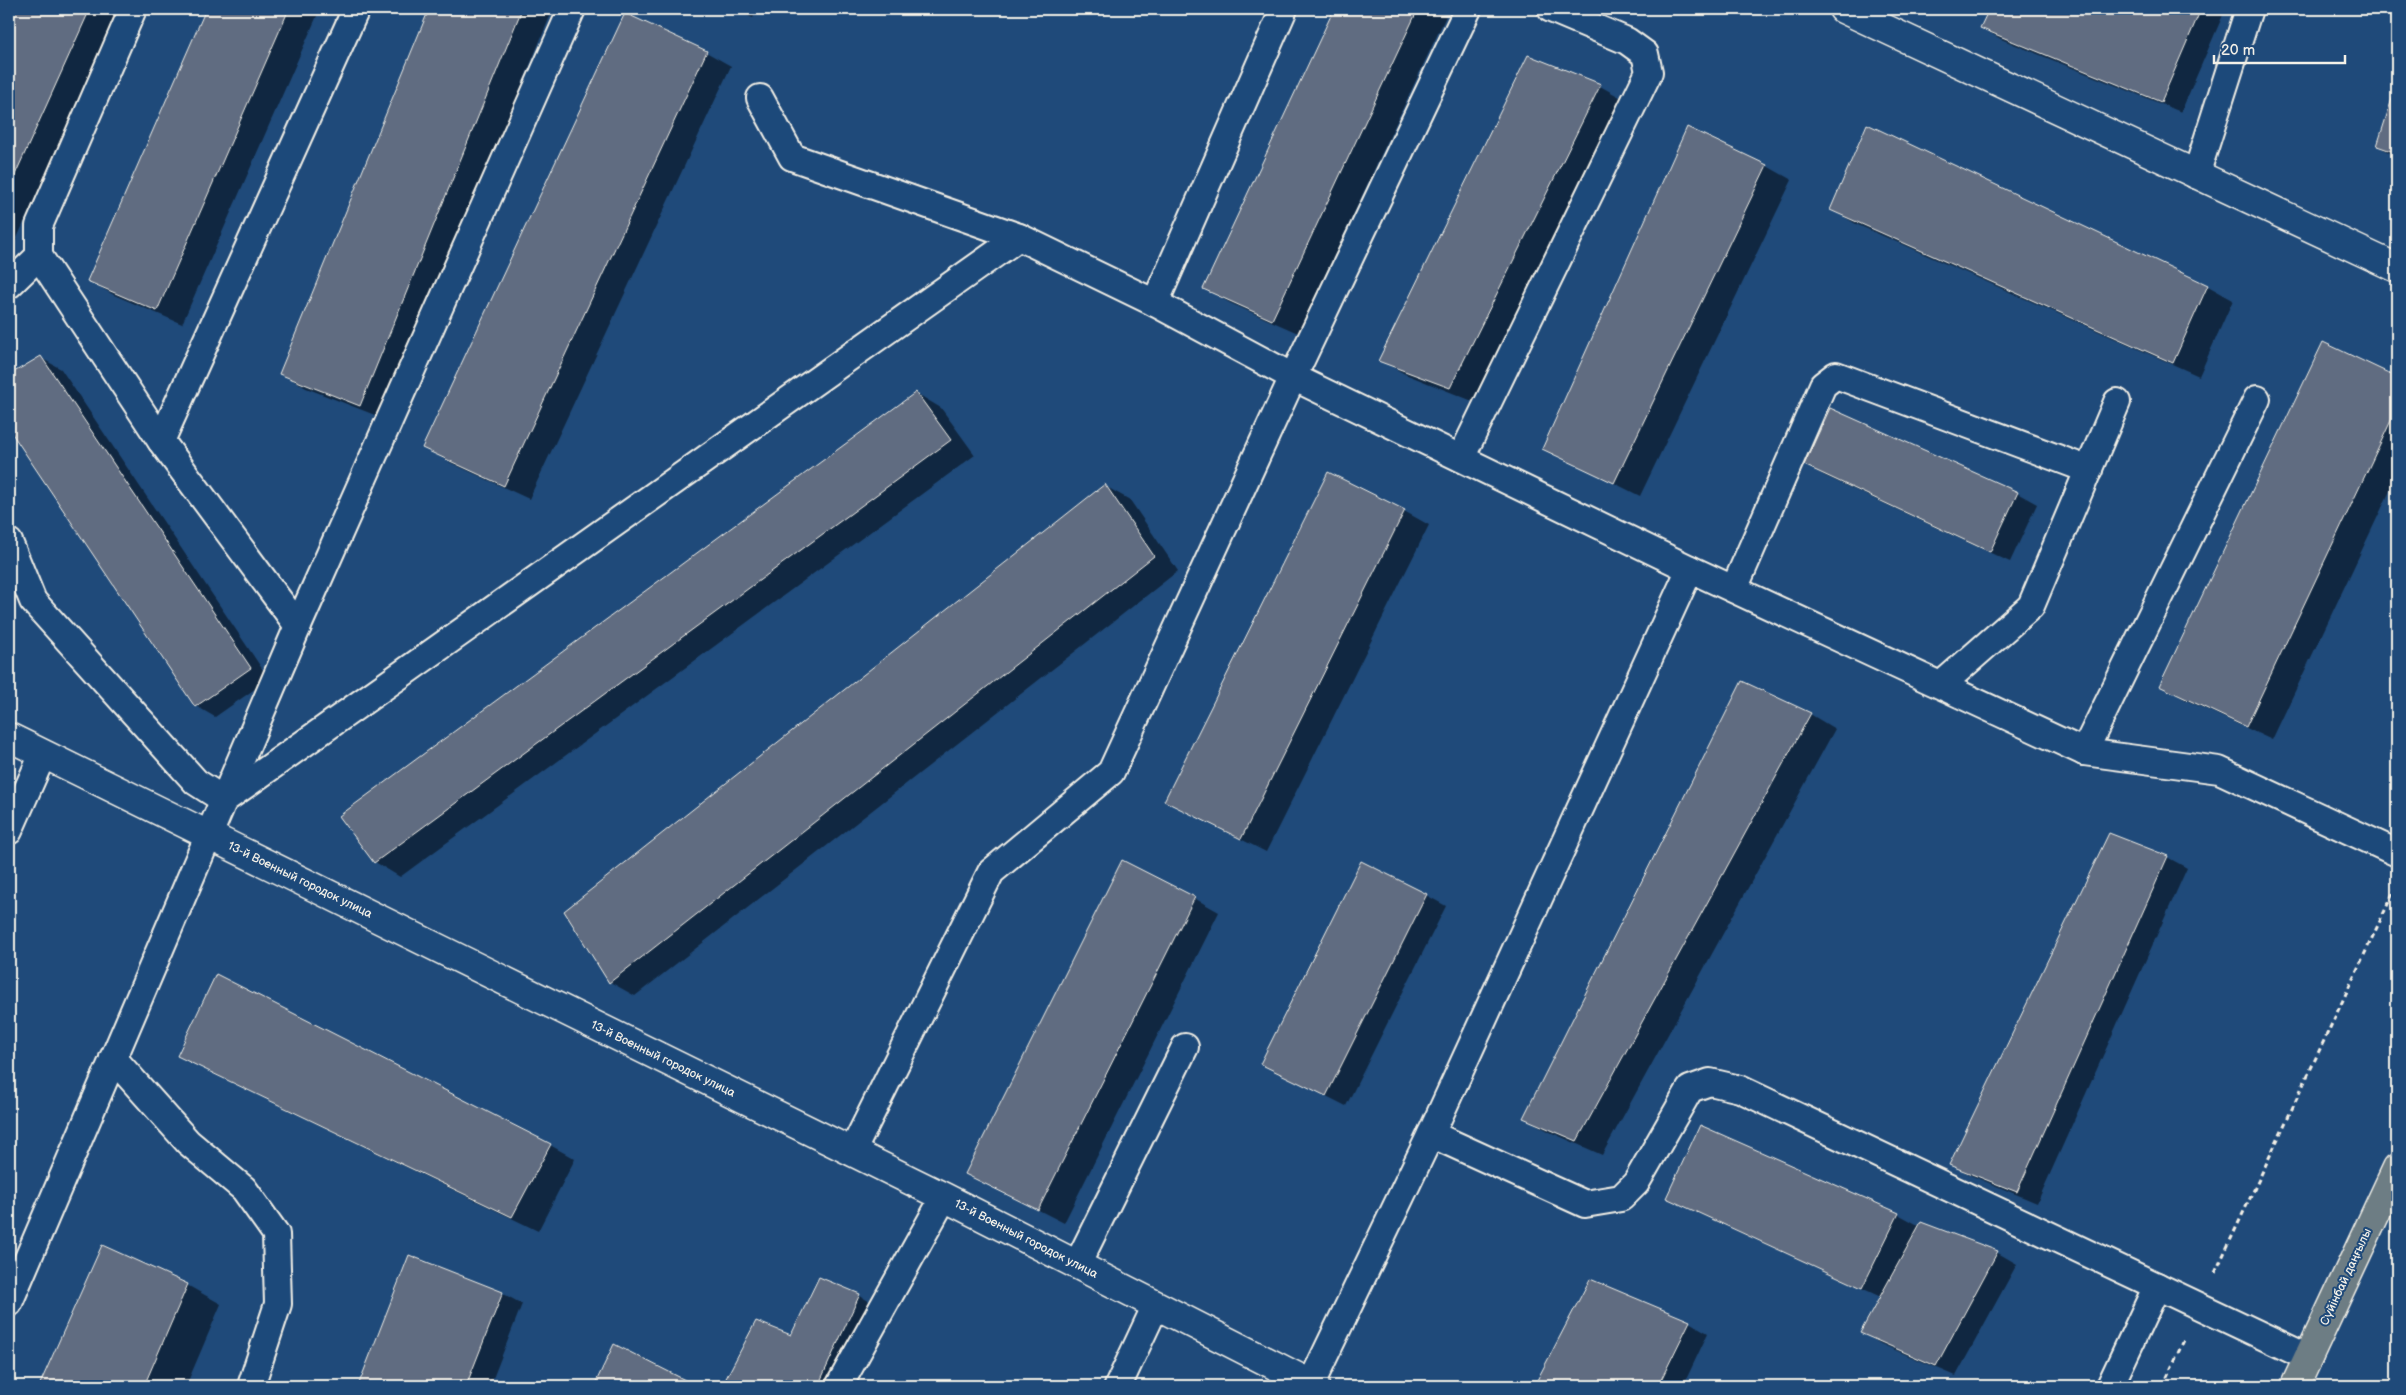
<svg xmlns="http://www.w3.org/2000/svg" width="2406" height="1395" font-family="'Balsamiq Sans',sans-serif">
	<rect width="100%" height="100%" fill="#1f4a7a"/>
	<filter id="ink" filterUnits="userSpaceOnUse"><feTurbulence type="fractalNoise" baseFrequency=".02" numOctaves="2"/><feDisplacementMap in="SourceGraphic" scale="10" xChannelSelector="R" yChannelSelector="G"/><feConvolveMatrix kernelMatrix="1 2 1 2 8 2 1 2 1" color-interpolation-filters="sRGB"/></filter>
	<g filter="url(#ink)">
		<g fill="#0007">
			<polygon points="9,9 121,9 12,249 9,248"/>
			<polygon points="208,9 320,9 182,324 114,295 89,281"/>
			<polygon points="430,9 553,9 385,419 306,388 281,373"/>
			<polygon points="734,9 757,9 753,18"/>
			<polygon points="1335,9 1433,9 1446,16 1298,333 1230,303 1205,289"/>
			<polygon points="1990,9 2212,9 2223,15 2181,112 2001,39 1981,28"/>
			<polygon points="706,52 731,66 529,499 449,462 424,447"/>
			<polygon points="1528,56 1600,86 1625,100 1475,402 1405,374 1380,360"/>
			<polygon points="2397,87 2397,157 2378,146"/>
			<polygon points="1867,125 2208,286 2233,300 2199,376 1856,224 1831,209"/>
			<polygon points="1767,166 1792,180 1640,496 1544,448"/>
			<polygon points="2324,343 2397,378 2397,476 2272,740 2186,700 2161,686"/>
			<polygon points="41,358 61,369 269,679 215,717 196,706 9,427 9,377"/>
			<polygon points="916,393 941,408 975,455 400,877 375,862 341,816"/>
			<polygon points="1805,465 2017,493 2037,504 2010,562 1825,476"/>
			<polygon points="1105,486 1130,500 1178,571 635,996 610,982"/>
			<polygon points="1404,511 1429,525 1266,852 1166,801"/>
			<polygon points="9,641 15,652 9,655"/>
			<polygon points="1810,714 1835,729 1602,1155 1550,1132 1525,1118"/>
			<polygon points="2167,857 2187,868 2037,1203 1970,1175 1951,1164"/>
			<polygon points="1426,895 1446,906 1346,1106 1261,1063"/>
			<polygon points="1194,898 1219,912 1064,1223 966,1173"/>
			<polygon points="179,1055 550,1145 575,1159 538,1231 204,1069"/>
			<polygon points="1667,1197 1898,1214 1920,1226 1921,1223 1998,1253 2017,1264 1956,1376 1881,1344 1862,1333 1881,1297 1687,1208"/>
			<polygon points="102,1247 187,1285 221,1304 186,1386 41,1386"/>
			<polygon points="820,1279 860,1296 879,1307 842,1386 724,1386 757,1322 792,1337"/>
			<polygon points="1591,1281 1689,1322 1708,1333 1683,1386 1535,1386"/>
			<polygon points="502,1293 522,1304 490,1386 359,1386"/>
			<polygon points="614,1346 684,1382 692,1386 595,1386"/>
		</g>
		<g fill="#616c81" stroke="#f4f1e8">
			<polygon points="9,9 90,9 9,188"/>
			<polygon points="206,9 289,9 157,311 87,281"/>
			<polygon points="429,9 522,9 360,406 279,374"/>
			<polygon points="1334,9 1418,9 1272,320 1203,289"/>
			<polygon points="1989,9 2201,9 2161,102 1980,28"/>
			<polygon points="625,13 707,51 504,486 422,448"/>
			<polygon points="1528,55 1601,84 1450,388 1378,361"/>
			<polygon points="2397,83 2397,153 2377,146"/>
			<polygon points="1867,124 2208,285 2173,363 1830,210"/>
			<polygon points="1687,127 1767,165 1614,483 1542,449"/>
			<polygon points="2323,342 2397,377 2397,408 2246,727 2159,686"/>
			<polygon points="41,356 251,668 195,707 9,429 9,375"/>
			<polygon points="916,392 951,440 374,863 339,816"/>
			<polygon points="1830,408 2018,492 1990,552 1804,465"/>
			<polygon points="1328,472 1405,510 1241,839 1164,801"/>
			<polygon points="1105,484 1154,556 609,983 564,911"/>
			<polygon points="1742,681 1811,713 1577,1141 1523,1118"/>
			<polygon points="2109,833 2168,856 2017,1192 1949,1165"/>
			<polygon points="1122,860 1195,897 1038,1210 965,1174"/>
			<polygon points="1361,861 1427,894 1326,1096 1260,1064"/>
			<polygon points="216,974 551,1144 512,1217 177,1056"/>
			<polygon points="1700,1125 1899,1213 1862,1288 1666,1198"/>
			<polygon points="1921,1222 1998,1251 1936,1366 1860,1333"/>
			<polygon points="102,1245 188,1284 144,1386 39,1386"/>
			<polygon points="409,1255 503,1292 466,1386 358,1386"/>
			<polygon points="819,1277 860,1294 818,1386 722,1386 756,1321 791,1335"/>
			<polygon points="1590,1279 1690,1321 1658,1386 1534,1386"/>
			<polygon points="614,1344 685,1380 682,1386 594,1386"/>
		</g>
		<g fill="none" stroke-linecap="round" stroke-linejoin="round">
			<defs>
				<g id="service">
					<polyline points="133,9 39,226 39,256 161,441 298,626"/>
					<polyline points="760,98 792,157 1019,237 1155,303 1293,377 1690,569 2084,752 2219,770 2397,853"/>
					<polyline points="2196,175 2249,9"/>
					<polyline points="9,285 39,256"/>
					<polyline points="1155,303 1284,9"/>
					<polyline points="161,441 356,9"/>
					<polyline points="1461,458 1649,72 1645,54 1627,41 1551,9"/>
					<polyline points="9,542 33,601 196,782 224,800 1019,237"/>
					<polyline points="1734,589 1823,385 1836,375 2089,470"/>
					<polyline points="1941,685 2031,606 2117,402"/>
					<polyline points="2084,752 2257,399"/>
					<polyline points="9,831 43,754"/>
					<polyline points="113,1058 188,1142 244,1189 276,1234 278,1304 251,1386"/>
					<polyline points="1431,1134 1585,1204 1621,1198 1636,1183 1690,1089 1710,1082 1740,1089 2309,1358"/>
					<polyline points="852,1152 991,872 1111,772 1293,377 1468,9"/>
					<polyline points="1077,1265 1185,1047"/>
					<polyline points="9,1303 298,626 572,9"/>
					<polyline points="839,1386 944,1197"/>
					<polyline points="1118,1386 1156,1305"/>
					<polyline points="1310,1386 1431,1134 1690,569"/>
					<polyline points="2110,1386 2157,1286"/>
				</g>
				<g id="minor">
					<polyline points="1843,9 2397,268"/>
					<polyline points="9,737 944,1197 1315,1386"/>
				</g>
				<polyline id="primary" points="2295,1386 2397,1168"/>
			</defs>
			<use href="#service" stroke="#f4f1e8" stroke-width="30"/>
			<use href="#minor" stroke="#f4f1e8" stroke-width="31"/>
			<use href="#primary" stroke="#f4f1e8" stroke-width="31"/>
			<g stroke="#f4f1e8" stroke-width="3" stroke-dasharray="5 4" stroke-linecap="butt">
				<polyline points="2215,1273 2395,889"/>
				<polyline points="2163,1386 2184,1340"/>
				<polyline points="2395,1386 2397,1381"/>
			</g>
			<use href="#service" stroke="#1f4a7a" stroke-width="26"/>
			<use href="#minor" stroke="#1f4a7a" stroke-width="28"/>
			<use href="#primary" stroke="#6d7d84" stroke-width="28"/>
		</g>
	</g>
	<g text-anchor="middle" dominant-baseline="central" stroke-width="4" stroke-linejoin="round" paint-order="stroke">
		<g font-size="12" fill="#f4f1e8" stroke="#1f4a7a">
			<text transform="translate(300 880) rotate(26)">13-й Военный городок улица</text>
			<text transform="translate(663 1059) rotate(26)">13-й Военный городок улица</text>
			<text transform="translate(1026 1239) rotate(27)">13-й Военный городок улица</text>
			<text transform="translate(2346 1277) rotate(-65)">Сүйінбай даңғылы</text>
		</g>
	</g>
	<rect width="2406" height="1395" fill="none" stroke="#1f4a7a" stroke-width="30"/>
	<rect x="15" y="15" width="2376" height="1365" fill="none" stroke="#f4f1e8" stroke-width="2" filter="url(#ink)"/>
	<path d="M2214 55v8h131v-8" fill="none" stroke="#f4f1e8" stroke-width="2.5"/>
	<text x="2221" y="55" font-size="15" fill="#f4f1e8" stroke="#1f4a7a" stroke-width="4" paint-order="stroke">20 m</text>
</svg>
